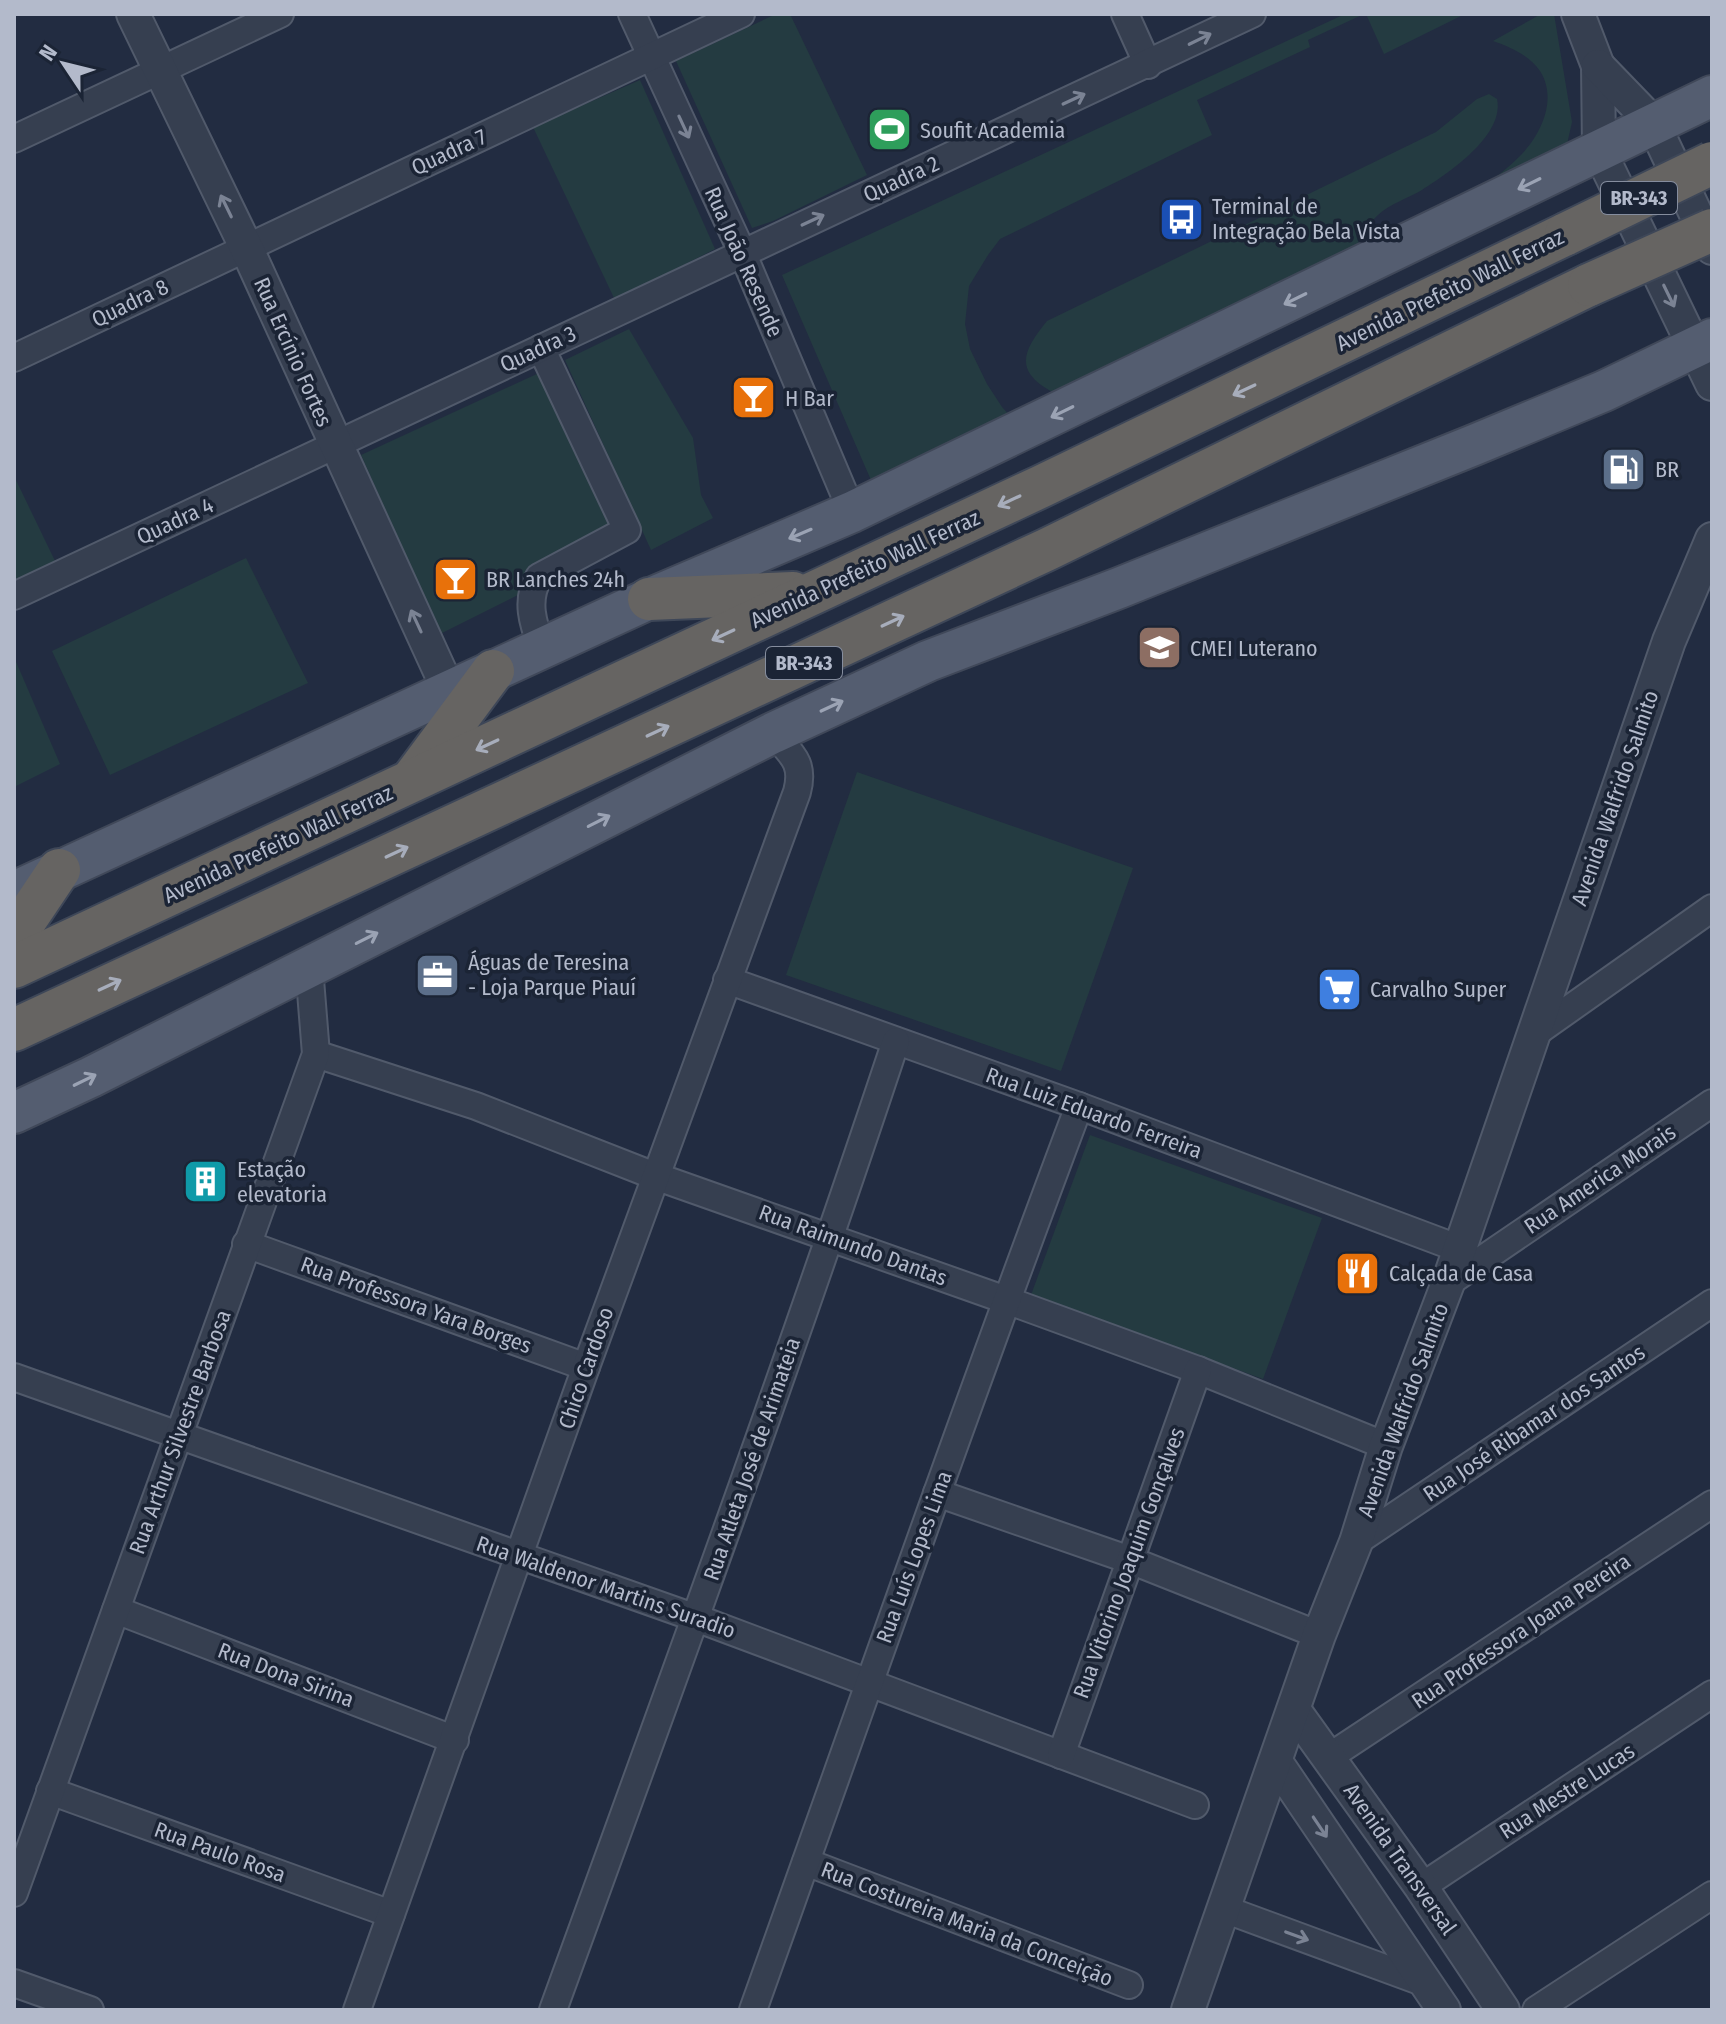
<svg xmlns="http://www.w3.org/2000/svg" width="1726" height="2024" font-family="'Fira Sans Condensed',sans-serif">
	<rect width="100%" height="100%" fill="#222c41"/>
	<g fill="#243b41">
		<polygon points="776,14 790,14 867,175 773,221 752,228 676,61"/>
		<polygon points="1345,14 1364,14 1308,40 1310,47 1197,100 1212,135 1000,239 988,255 969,286 965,324 970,349 987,384 1002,407 1020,427 877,494 782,275"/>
		<polygon points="1366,14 1465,14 1384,54"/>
		<path d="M1541,14h13l18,108 -5,22 -13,15 -114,56c26,-19 58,-36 80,-59 21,-21 38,-57 20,-85 -11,-16 -30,-24 -47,-30z"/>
		<polygon points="640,80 715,249 615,300 533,127"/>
		<path d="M1489,94l8,5c8,36 -48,74 -75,91 -14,8 -32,14 -44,25 -12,11 -19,27 -27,41l-295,138c-42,-22 -35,-41 -9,-73l389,-189 41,-33z"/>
		<polygon points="629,329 693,438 701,495 713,518 651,550 565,360"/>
		<polygon points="539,373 618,545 440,634 361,455"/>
		<polygon points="14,476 56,563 14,583"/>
		<polygon points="246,558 308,683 110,775 52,651"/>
		<polygon points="14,657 60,764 14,787"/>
		<polygon points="857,772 1133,868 1061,1071 786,975"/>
		<polygon points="1090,1135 1322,1218 1263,1379 1031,1295"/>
	</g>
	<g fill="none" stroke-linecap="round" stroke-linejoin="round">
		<defs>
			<g id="minor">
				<polyline points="632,14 742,252 852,512"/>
				<polyline points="1125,14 1148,65"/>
				<polyline points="14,139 280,14"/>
				<path d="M541,348l86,182 -88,47c-14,23 -6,47 3,71"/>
				<polyline points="14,358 741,14"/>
				<polyline points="14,596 1252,14"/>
				<polyline points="727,980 1079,1106 1460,1249"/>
				<polyline points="1534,1034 1712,908"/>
				<polyline points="316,1054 476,1106 655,1176 1006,1300 1198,1370 1386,1446"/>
				<polyline points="246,1244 586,1367"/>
				<polyline points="1448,1283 1712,1103"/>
				<polyline points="14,1377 696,1618 1195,1805"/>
				<polyline points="937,1493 1130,1560 1319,1635"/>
				<polyline points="1356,1542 1712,1303"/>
				<polyline points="116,1610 455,1740"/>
				<polyline points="1061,1755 1198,1370"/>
				<polyline points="1329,1757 1712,1504"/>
				<polyline points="50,1791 391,1914"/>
				<polyline points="806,1862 1129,1985"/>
				<polyline points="1421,1887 1712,1694"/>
				<polyline points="14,1893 316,1054 309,967"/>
				<polyline points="1224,1909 1425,1983"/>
				<polyline points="14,1983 90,2010"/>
				<path d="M357,2010l229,-643 211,-575c8,-30 -6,-38 -24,-59"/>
				<path d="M553,2010c117,-322 235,-644 343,-969"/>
				<path d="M753,2010c108,-302 213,-604 326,-904"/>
				<polyline points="1536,2010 1712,1895"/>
			</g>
			<g id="tertiary">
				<polyline points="133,14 246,247 449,691"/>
				<polyline points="1578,14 1598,66 1599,150 1712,384"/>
				<polyline points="1598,66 1653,123 1712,248"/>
				<polyline points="1294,1710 1421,1887 1503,2010"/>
				<polyline points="1276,1762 1444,2010"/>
				<polyline points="1188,2010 1319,1635 1356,1542 1386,1446 1448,1283 1669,641 1712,539"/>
			</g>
			<g id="primary">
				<polyline points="14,892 649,599 852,512 1712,96"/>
				<polyline points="14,1113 91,1077 773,733 928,661 1119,588 1474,445 1604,391 1712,339"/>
			</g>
			<g id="trunk">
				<polyline points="649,599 793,593"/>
				<polyline points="415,776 493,671"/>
				<polyline points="14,937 59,870"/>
				<polyline points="14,967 1040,487 1566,234"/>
				<polyline points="14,1030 1046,550 1589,285"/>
			</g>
		</defs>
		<use href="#minor" stroke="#515a6b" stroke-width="30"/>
		<use href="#tertiary" stroke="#515a6b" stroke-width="36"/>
		<use href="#primary" stroke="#404859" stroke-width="44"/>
		<use href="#trunk" stroke="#3e4758" stroke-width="46"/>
		<use href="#minor" stroke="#363f50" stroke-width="26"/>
		<use href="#tertiary" stroke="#363f50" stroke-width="32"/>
		<use href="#primary" stroke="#545d70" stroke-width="40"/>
		<use href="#trunk" stroke="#666462" stroke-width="42"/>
		<defs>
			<g id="trunk-bridge">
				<polyline points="1566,234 1712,163"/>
				<polyline points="1589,285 1712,230"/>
			</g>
		</defs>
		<use href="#trunk-bridge" stroke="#3e4758" stroke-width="46" stroke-linecap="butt"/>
		<use href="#trunk-bridge" stroke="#666462" stroke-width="42"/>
	</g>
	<defs><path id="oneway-shaft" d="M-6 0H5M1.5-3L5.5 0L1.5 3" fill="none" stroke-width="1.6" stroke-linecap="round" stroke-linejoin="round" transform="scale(2)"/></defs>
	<g stroke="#7b8394">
		<use href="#oneway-shaft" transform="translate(1200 39) rotate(-26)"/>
		<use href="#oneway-shaft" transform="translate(1074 99) rotate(-25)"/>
		<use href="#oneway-shaft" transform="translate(684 127) rotate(65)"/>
		<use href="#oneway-shaft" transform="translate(226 206) rotate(-116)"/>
		<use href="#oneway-shaft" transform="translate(813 220) rotate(-25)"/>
		<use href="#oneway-shaft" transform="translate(1669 296) rotate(64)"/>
		<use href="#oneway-shaft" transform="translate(416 621) rotate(-115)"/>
		<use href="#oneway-shaft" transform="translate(1320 1827) rotate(56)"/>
		<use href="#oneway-shaft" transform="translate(1297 1936) rotate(20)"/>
	</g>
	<g stroke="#9ba3b4">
		<use href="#oneway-shaft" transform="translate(1529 184) rotate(154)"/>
		<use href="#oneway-shaft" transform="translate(1295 299) rotate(154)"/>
		<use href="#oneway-shaft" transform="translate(1062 412) rotate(154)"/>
		<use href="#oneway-shaft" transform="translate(800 534) rotate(157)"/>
		<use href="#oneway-shaft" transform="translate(832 706) rotate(-25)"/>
		<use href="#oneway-shaft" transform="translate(599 821) rotate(-27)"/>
		<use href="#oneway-shaft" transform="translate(367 938) rotate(-27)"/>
		<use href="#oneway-shaft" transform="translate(85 1080) rotate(-26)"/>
	</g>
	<g stroke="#a7adbb">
		<use href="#oneway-shaft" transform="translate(1244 390) rotate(155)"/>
		<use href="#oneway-shaft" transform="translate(1009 501) rotate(155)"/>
		<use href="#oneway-shaft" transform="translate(893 621) rotate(-25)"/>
		<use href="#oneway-shaft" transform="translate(723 635) rotate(155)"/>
		<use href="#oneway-shaft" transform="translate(658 731) rotate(-25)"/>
		<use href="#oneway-shaft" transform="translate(487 745) rotate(155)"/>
		<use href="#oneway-shaft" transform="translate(397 852) rotate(-25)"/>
		<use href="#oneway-shaft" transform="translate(110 985) rotate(-25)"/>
	</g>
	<defs>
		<symbol id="stadium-square" viewBox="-11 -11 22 22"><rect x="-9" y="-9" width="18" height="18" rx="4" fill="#2e9e5b" stroke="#1b2435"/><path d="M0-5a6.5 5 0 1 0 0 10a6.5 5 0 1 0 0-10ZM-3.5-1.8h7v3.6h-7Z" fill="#fff"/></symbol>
		<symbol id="bus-square" viewBox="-11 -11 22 22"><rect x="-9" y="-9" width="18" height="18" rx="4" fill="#1a4fb4" stroke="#1b2435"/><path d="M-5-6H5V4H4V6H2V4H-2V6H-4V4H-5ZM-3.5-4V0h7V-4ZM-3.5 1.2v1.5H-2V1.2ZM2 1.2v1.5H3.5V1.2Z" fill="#fff"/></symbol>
		<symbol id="bar-square" viewBox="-11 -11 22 22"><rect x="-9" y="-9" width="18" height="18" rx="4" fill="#e8710a" stroke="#1b2435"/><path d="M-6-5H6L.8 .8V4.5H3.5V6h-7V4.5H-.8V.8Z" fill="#fff"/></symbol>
		<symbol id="fuel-square" viewBox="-11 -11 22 22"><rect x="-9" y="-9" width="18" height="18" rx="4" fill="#5c6f8a" stroke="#1b2435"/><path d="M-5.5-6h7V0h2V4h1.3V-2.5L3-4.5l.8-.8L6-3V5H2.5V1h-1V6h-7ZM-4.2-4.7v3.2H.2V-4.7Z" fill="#fff"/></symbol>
		<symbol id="school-square" viewBox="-11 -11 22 22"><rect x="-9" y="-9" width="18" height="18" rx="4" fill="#8d6e63" stroke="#1b2435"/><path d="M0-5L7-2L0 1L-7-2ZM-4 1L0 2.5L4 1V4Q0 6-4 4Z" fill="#fff"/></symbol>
		<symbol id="office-square" viewBox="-11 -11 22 22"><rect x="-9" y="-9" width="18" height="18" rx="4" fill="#5c6f8a" stroke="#1b2435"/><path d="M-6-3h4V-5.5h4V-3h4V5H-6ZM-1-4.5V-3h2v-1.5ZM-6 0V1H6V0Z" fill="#fff"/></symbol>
		<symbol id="supermarket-square" viewBox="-11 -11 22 22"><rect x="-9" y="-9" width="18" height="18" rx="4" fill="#3f7fe0" stroke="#1b2435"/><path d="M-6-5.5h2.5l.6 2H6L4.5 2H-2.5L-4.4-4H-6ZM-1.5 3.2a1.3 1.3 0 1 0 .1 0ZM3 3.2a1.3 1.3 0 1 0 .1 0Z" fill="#fff"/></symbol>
		<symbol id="building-square" viewBox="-11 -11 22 22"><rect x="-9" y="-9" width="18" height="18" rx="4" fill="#0f9aa8" stroke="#1b2435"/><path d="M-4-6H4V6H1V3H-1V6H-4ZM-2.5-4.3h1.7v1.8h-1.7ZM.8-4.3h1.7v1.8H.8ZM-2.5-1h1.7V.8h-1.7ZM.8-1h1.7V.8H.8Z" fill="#fff"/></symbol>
		<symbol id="restaurant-square" viewBox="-11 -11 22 22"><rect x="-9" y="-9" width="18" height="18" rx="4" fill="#e8710a" stroke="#1b2435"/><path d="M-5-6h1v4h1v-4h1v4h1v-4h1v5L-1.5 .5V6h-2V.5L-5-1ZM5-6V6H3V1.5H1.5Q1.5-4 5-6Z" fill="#fff"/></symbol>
	</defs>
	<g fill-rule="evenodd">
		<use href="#stadium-square" x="864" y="104" width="51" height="51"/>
		<use href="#bus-square" x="1156" y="194" width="51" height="51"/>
		<use href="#bar-square" x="728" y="372" width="51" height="51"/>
		<use href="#fuel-square" x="1598" y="444" width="51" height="51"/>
		<use href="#bar-square" x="430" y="554" width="51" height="51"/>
		<use href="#school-square" x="1134" y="622" width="51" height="51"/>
		<use href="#office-square" x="412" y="950" width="51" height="51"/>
		<use href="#supermarket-square" x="1314" y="964" width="51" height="51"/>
		<use href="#building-square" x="180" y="1156" width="51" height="51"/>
		<use href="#restaurant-square" x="1332" y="1248" width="51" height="51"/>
	</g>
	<g text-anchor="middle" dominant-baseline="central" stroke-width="7" stroke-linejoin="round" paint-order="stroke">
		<g fill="#1b2435" stroke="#858d9e" stroke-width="2">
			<rect x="1601" y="182" width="76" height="32" rx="6"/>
			<rect x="766" y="647" width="76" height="32" rx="6"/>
		</g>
		<g font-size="20" font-weight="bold" fill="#b3bacb">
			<text x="1639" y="198">BR-343</text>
			<text x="804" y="663">BR-343</text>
		</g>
		<g font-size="22" fill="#b3bacb" stroke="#1b2435" text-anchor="start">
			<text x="920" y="130">Soufit Academia</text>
			<text x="1212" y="206">Terminal de<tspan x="1212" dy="25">Integração Bela Vista</tspan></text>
			<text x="785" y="398">H Bar</text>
			<text x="1655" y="469">BR</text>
			<text x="486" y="579">BR Lanches 24h</text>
			<text x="1190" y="648">CMEI Luterano</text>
			<text x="468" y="962">Águas de Teresina<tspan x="468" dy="25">- Loja Parque Piauí</tspan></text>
			<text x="1370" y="989">Carvalho Super</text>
			<text x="237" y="1169">Estação<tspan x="237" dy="25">elevatoria</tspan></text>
			<text x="1389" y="1273">Calçada de Casa</text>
		</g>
		<g font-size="22" fill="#b3bacb" stroke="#1b2435">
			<text transform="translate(449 152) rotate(-25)">Quadra 7</text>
			<text transform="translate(901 179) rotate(-25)">Quadra 2</text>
			<text transform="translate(744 262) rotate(66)">Rua João Resende</text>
			<text transform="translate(1450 290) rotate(-26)">Avenida Prefeito Wall Ferraz</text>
			<text transform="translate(130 303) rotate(-26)">Quadra 8</text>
			<text transform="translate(538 349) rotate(-25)">Quadra 3</text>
			<text transform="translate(293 352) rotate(66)">Rua Ercínio Fortes</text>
			<text transform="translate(175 521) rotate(-25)">Quadra 4</text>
			<text transform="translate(865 569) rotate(-25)">Avenida Prefeito Wall Ferraz</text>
			<text transform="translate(1615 798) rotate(-71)">Avenida Walfrido Salmito</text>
			<text transform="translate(278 844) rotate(-25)">Avenida Prefeito Wall Ferraz</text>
			<text transform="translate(1094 1113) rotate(20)">Rua Luiz Eduardo Ferreira</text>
			<text transform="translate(1600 1179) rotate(-34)">Rua America Morais</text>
			<text transform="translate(853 1245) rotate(20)">Rua Raimundo Dantas</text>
			<text transform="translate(416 1305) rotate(20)">Rua Professora Yara Borges</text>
			<text transform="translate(586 1368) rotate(-71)">Chico Cardoso</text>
			<text transform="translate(1403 1410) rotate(-70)">Avenida Walfrido Salmito</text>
			<text transform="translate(1534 1423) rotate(-34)">Rua José Ribamar dos Santos</text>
			<text transform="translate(180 1432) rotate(-70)">Rua Arthur Silvestre Barbosa</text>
			<text transform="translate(752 1459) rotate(-71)">Rua Atleta José de Arimateia</text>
			<text transform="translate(914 1557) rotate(-70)">Rua Luís Lopes Lima</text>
			<text transform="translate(1129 1563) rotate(-70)">Rua Vitorino Joaquim Gonçalves</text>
			<text transform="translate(606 1587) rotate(19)">Rua Waldenor Martins Suradio</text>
			<text transform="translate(1521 1631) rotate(-34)">Rua Professora Joana Pereira</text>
			<text transform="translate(286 1675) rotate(21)">Rua Dona Sirina</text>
			<text transform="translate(1567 1791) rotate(-33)">Rua Mestre Lucas</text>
			<text transform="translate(220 1852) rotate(20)">Rua Paulo Rosa</text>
			<text transform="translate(1400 1859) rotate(55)">Avenida Transversal</text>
			<text transform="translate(967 1924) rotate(21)">Rua Costureira Maria da Conceição</text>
		</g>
	</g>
	<rect width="1726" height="2024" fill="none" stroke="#b3bacb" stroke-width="32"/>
	<g transform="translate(64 64) rotate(305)" stroke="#1b2435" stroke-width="6" paint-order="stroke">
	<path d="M0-6L14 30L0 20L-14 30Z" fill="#b3bacb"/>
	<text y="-12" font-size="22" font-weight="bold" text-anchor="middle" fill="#b3bacb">N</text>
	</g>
</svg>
